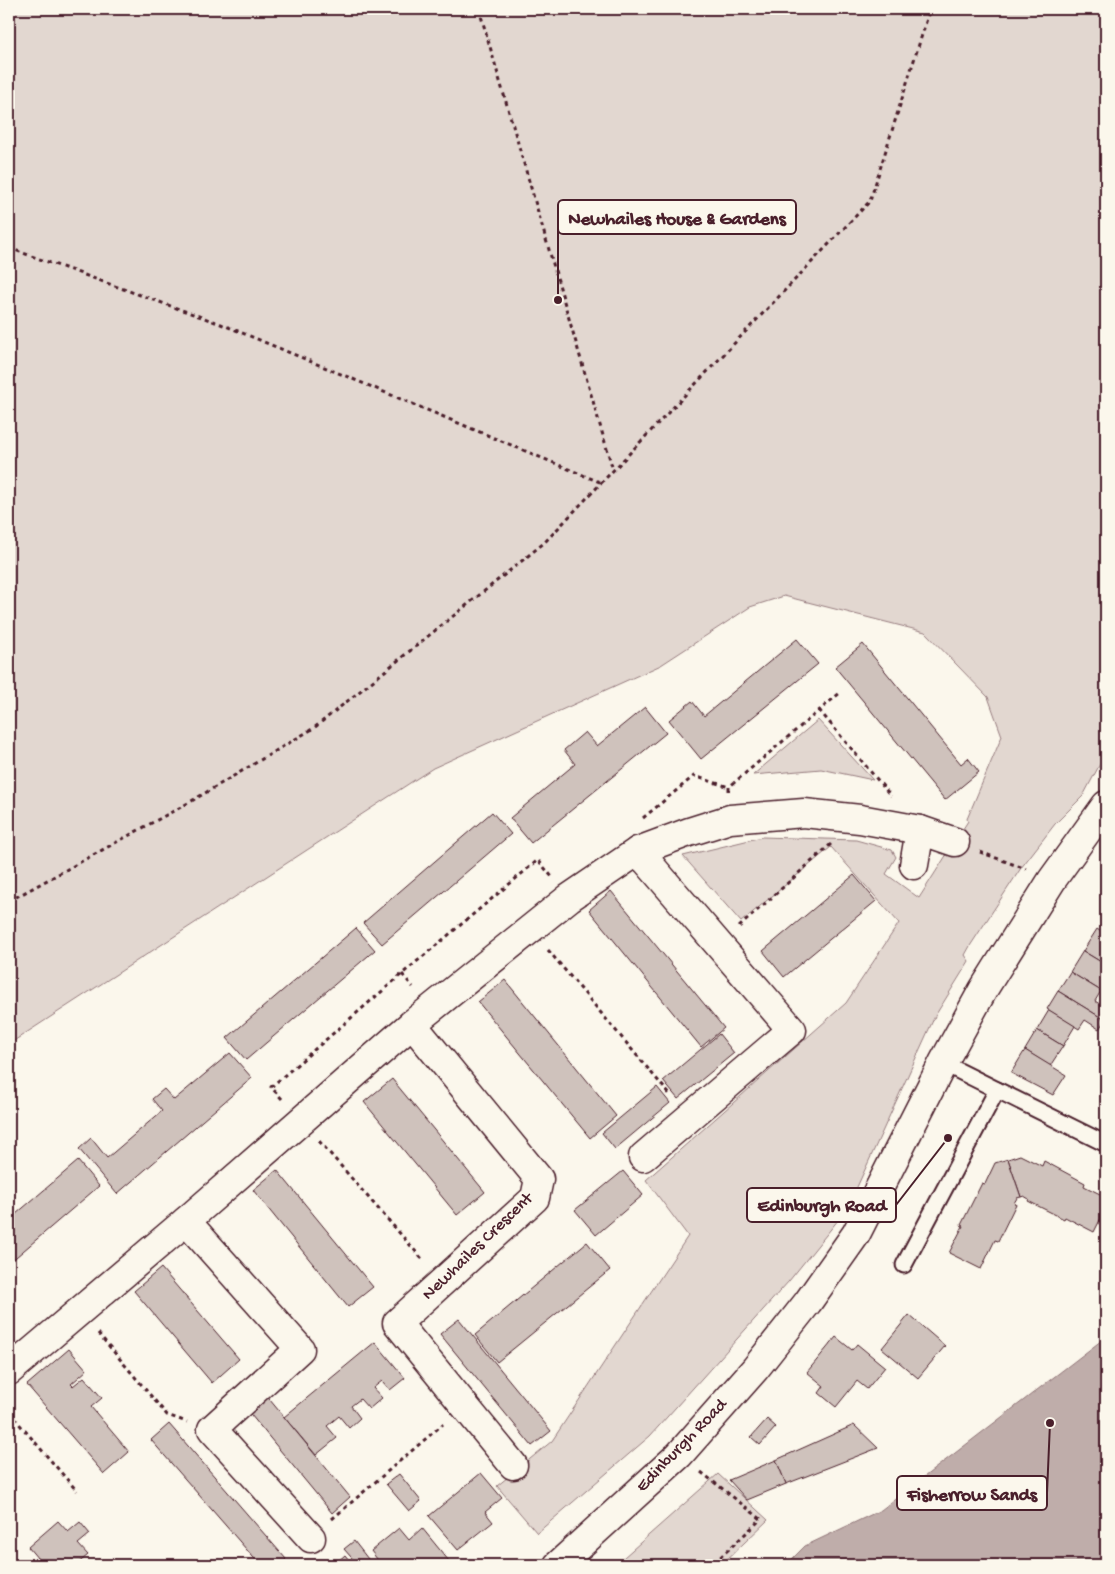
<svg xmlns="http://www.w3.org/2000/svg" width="1115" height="1574" font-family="'Gochi Hand',sans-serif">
	<rect width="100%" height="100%" fill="#fbf7ec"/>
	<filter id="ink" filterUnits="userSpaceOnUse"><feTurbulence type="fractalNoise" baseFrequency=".02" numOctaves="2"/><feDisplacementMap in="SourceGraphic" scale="10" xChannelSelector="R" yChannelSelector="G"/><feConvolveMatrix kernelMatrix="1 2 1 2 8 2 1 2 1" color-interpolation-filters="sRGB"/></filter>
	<g filter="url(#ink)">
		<g fill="#e2d7d0" stroke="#967b7e">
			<polygon points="9,9 1106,9 1106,756 1100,764 1083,796 1055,824 1021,868 970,946 965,955 969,961 935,1016 847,1209 789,1281 650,1436 537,1533 497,1486 552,1441 688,1236 646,1180 846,1003 899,923 831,847 741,922 683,856 762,837 856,840 892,850 896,857 886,874 919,898 968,821 967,819 1002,736 988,697 925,632 784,596 750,607 661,665 433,768 9,1044"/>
			<polygon points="818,720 873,780 821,769 753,775"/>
			<polygon points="718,1474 768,1520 721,1565 615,1565"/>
		</g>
		<polygon fill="#bfadaa" stroke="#907477" points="1106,1337 1106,1565 786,1565 805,1546 881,1510"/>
		<g fill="#cfc2bc" stroke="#4a1f2b">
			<polygon points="797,639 818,664 701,759 669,720 692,701 704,716"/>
			<polygon points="863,644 961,764 968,758 979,772 945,800 835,667"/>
			<polygon points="645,707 666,733 531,843 510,818 575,764 564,750 585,732 597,746"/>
			<polygon points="492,812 511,834 382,944 363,923"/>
			<polygon points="854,875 876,901 784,977 763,951"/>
			<polygon points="611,891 724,1028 701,1047 589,910"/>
			<polygon points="356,928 375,950 246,1060 227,1038"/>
			<polygon points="1097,929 1106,935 1106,965 1083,951"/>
			<polygon points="1083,951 1106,965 1106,984 1101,991 1070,972"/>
			<polygon points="1070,972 1101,991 1095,1001 1106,1008 1106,1017 1105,1020 1058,991"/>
			<polygon points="505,980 616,1116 590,1138 478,1002"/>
			<polygon points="1058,991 1105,1020 1099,1029 1085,1020 1079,1029 1047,1009"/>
			<polygon points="1049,1010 1075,1026 1063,1046 1037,1030"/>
			<polygon points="1037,1030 1063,1046 1050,1066 1025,1050"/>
			<polygon points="719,1034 734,1053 678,1099 663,1081"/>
			<polygon points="1025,1050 1066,1075 1053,1095 1011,1073"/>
			<polygon points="230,1053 252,1078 117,1194 79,1149 91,1138 107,1158 162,1111 152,1099 164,1089 174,1100"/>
			<polygon points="392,1079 485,1192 457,1215 364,1102"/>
			<polygon points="657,1087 670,1103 615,1149 602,1133"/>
			<polygon points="1020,1155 1042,1166 1044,1161 1085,1183 1084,1186 1106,1197 1106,1208 1094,1232 1065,1217 1064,1219 1028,1201 1029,1199 1024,1196 1021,1197 1008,1159"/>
			<polygon points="1008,1159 1021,1197 1017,1198 1014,1203 1016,1204 998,1241 995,1240 981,1269 949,1253 963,1226 961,1225 982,1183 985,1184 995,1163"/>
			<polygon points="78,1161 99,1186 9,1263 9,1220"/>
			<polygon points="277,1170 373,1287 348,1307 253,1190"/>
			<polygon points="623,1171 643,1195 596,1235 575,1210"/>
			<polygon points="587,1242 610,1270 497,1362 475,1335"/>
			<polygon points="161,1268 239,1359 212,1383 134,1291"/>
			<polygon points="909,1315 945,1346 918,1378 882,1348"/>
			<polygon points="459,1319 551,1431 532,1446 440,1334"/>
			<polygon points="836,1337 852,1350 857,1344 885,1367 867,1389 857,1381 836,1407 819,1393 824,1386 807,1372"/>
			<polygon points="375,1342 405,1378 390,1390 382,1381 373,1388 382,1398 369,1409 360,1399 351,1406 360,1418 349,1428 339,1416 327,1426 337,1438 316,1455 284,1417"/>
			<polygon points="69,1349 87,1370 71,1384 73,1386 84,1377 102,1398 91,1407 129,1452 104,1474 27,1385"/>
			<polygon points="265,1394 350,1497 332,1513 246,1409"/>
			<polygon points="767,1419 776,1427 760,1445 751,1437"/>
			<polygon points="169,1424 286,1559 280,1565 260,1565 151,1440"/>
			<polygon points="854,1425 878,1448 786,1484 776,1460"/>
			<polygon points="776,1460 786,1484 747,1500 729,1480"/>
			<polygon points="481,1473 502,1498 485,1512 493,1522 458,1550 429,1516"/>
			<polygon points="399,1474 421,1501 409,1511 386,1484"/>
			<polygon points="58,1521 68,1532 80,1522 90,1534 78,1544 88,1555 76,1565 43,1565 28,1547"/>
			<polygon points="399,1528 409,1540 422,1528 449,1561 444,1565 377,1565 380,1563 371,1551"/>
			<polygon points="354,1541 368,1559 361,1565 358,1565 344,1549"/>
			<polygon points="345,1555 353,1565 340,1565 337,1562"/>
		</g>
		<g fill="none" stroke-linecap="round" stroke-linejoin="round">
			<defs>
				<g id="service">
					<polyline points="943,1063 1106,1144"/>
					<polyline points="904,1265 997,1090"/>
				</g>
				<g id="minor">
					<polyline points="638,851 792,1030 643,1157"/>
					<polyline points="914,865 920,830"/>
					<polyline points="412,1024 539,1179 535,1198 397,1323 513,1465"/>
					<polyline points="186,1221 300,1349 212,1429 311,1538"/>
					<polyline points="9,1371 186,1221 412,1024 569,898 638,851 689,832 730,819 804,813 860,819 920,830 955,842"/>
				</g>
				<polyline id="primary" points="558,1565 679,1455 755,1369 808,1302 856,1234 943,1063 983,990 1052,880 1106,805"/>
			</defs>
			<use href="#service" stroke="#4a1f2b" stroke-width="19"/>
			<use href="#minor" stroke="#4a1f2b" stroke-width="31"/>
			<use href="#primary" stroke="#4a1f2b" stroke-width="31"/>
			<g stroke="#4a1f2b" stroke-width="3" stroke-dasharray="4 4" stroke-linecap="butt">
				<polyline points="479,9 613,470"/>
				<polyline points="9,248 221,324 602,483"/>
				<polyline points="819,710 891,796"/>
				<polyline points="729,791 729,787 841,692"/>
				<polyline points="643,818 694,776 729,787"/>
				<polyline points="980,852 1026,869"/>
				<polyline points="9,901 190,802 314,728 544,543 870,201 930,9"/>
				<polyline points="739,927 831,844"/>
				<polyline points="548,950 671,1096"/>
				<polyline points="402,974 413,987"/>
				<polyline points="282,1099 271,1087 402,974 538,860 552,877"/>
				<polyline points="319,1141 424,1261"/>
				<polyline points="98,1333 167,1415 187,1422"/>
				<polyline points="9,1412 77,1491"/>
				<polyline points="701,1472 761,1519 712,1565"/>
				<polyline points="332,1519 443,1424"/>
			</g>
			<use href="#service" stroke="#fbf7ec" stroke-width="15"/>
			<use href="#minor" stroke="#fbf7ec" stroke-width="28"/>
			<use href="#primary" stroke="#fbf7ec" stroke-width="28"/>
		</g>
	</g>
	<g text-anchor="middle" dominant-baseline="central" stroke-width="5" stroke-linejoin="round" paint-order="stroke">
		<g font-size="18" fill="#4a1f2b" stroke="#fbf7ec">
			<text transform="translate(478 1247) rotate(-44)">Newhailes Crescent</text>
			<text transform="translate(682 1446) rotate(-46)">Edinburgh Road</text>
		</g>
	</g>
	<path fill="none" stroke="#4a1f2b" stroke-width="2" d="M558 300L558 217M948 1138L896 1205M1050 1423L1047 1493"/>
	<g fill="#4a1f2b" stroke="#fbf7ec" stroke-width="2">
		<circle cx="558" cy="300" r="5"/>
		<circle cx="948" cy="1138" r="5"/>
		<circle cx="1050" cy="1423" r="5"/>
	</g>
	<g fill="#fbf7ec" stroke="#4a1f2b" stroke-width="2">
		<rect x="558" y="200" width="238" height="34" rx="5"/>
		<rect x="747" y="1188" width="149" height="34" rx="5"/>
		<rect x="897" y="1476" width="150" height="34" rx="5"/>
	</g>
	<g font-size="19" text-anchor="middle" font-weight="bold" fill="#4a1f2b">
		<text x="677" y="224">Newhailes House &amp; Gardens</text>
		<text x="822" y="1211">Edinburgh Road</text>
		<text x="972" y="1500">Fisherrow Sands</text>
	</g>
	<rect width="1115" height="1574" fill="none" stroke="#fbf7ec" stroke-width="30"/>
	<rect x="15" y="15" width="1085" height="1544" fill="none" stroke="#4a1f2b" stroke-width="2" filter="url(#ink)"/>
</svg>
